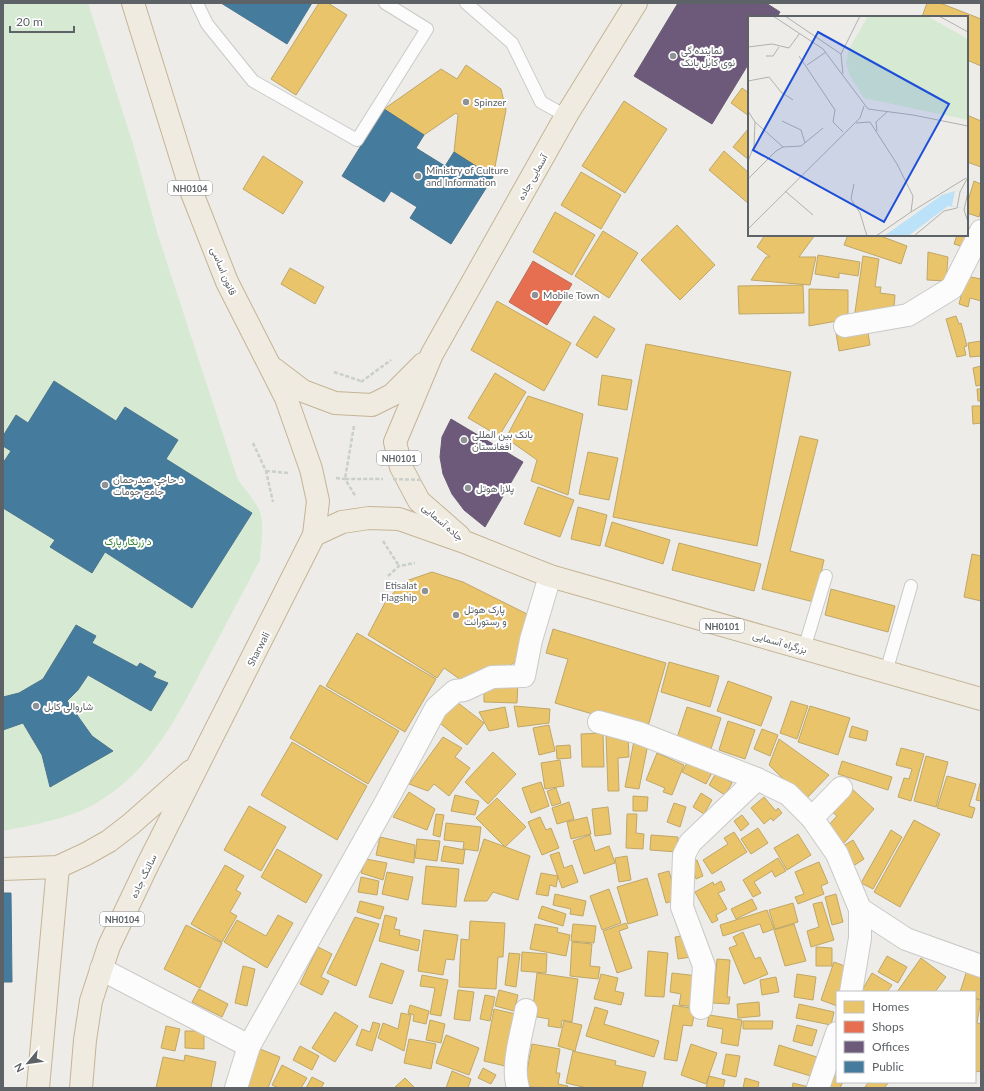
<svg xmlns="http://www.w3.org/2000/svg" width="984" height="1091" font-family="Lato,Vazirmatn,sans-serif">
	<rect width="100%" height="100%" fill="#edece8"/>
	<path fill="#d6ead3" d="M3,3h85l45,141 24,88 81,248c8,11 19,22 23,35 3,13 0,32 -1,45 -18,34 -36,68 -54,102 -27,51 -54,107 -105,138 -29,19 -65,24 -98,31z"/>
	<g fill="#e9c46a" stroke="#bfa769">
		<polygon points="319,3 328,3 347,15 296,95 271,79"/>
		<polygon points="927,3 940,3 981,19 981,66 967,60 967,17 922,17"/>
		<polygon points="466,65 501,89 506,110 493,177 454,152 458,115 456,113 424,135 384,109 441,69 457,79"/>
		<polygon points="742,88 749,93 749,116 731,103"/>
		<polygon points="624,101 667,129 625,193 582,166"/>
		<polygon points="967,115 981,121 981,167 967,162"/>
		<polygon points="749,128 749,160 733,147"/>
		<polygon points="724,151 749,173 749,204 709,170"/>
		<polygon points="263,156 303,182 283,214 243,189"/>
		<polygon points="581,172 621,195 601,229 561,205"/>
		<polygon points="974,181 981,184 981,209 979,217 967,213 967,204"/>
		<polygon points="555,212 595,235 572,275 533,252"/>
		<polygon points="677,225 715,265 680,300 641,260"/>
		<polygon points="967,227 973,229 967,248 954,244 957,235 967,235"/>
		<polygon points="603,231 638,253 609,298 575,276"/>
		<polygon points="765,235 815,235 799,257 816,257 810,285 751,280 766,257 770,257 757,247"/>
		<polygon points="848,235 878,235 907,246 901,264 844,245"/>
		<polygon points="928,252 948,257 946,281 927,280"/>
		<polygon points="818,255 860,262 858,276 839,273 839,278 815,274"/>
		<polygon points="863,256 879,259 875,287 881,287 880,293 895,295 894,308 854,319"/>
		<polygon points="290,268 324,287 315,304 281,284"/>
		<polygon points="966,276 981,279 981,301 970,298 968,307 959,304"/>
		<polygon points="803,285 804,313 739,314 738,286"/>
		<polygon points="809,289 848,290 848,319 809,326"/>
		<polygon points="497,301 571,343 544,391 471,350"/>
		<polygon points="594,316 615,329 597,358 576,345"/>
		<polygon points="956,316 959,324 961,323 967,346 964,347 966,355 957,357 946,319"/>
		<polygon points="867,327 870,345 839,351 836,333"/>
		<polygon points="981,341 981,356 970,357 968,343"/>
		<polygon points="646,344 791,372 757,546 613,517"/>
		<polygon points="981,366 981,385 976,386 973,368"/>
		<polygon points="495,373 526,392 499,436 468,418"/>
		<polygon points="602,375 632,380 627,410 598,405"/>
		<polygon points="977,389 981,389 981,401 978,401"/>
		<polygon points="528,396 583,414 568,495 531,481 537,460 506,438"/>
		<polygon points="972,406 981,406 981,423 973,424"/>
		<polygon points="800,436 818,440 790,551 824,560 814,602 762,589"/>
		<polygon points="588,452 618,458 609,500 579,494"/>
		<polygon points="538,487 574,500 560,537 524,524"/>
		<polygon points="578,507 607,515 600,546 571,539"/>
		<polygon points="612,522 670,540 663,564 605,546"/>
		<polygon points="679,543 761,564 754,591 672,570"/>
		<polygon points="972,554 981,556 981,601 964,597"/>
		<polygon points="432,572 463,582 527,614 515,662 502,671 461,680 444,668 437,678 368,635 387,599 406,581"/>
		<polygon points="831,589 895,606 888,632 825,615"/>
		<polygon points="553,629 666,663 647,730 555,703 568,659 546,653"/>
		<polygon points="357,633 436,679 405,732 326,686"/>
		<polygon points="669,662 719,676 710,707 661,692"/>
		<polygon points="728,681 772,697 761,726 717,711"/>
		<polygon points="484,682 518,682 517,703 484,702"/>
		<polygon points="320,685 399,731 368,784 290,738"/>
		<polygon points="453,699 484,723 467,745 436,720"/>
		<polygon points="791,701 808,706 797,739 780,733"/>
		<polygon points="514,706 550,709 549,723 518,727"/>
		<polygon points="810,706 850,718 838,755 798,742"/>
		<polygon points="505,707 509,727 489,731 479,712"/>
		<polygon points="687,707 721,718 710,752 676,741"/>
		<polygon points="728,721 755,730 745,759 719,750"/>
		<polygon points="549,725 555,751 539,755 533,728"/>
		<polygon points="852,726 868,731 866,741 849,737"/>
		<polygon points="762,729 778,735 770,756 754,749"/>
		<polygon points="603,733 604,767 582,767 581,734"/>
		<polygon points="628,734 629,757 618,758 619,791 608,791 606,735"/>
		<polygon points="443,737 462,748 455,757 470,768 449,796 434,784 428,791 409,784"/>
		<polygon points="779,739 829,775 805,800 769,765"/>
		<polygon points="634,741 648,744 639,789 625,787"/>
		<polygon points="292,742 367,786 337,840 261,795"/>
		<polygon points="570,745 571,758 557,759 556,746"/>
		<polygon points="901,748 924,754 911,801 898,797 904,778 909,779 912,769 896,765"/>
		<polygon points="493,752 516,774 488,804 465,782"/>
		<polygon points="657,753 684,765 672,795 663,792 665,788 646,780"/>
		<polygon points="691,756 714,769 706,784 682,772"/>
		<polygon points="926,756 948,762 936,807 914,801"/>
		<polygon points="560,760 564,786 545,789 541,763"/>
		<polygon points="842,761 892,777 888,790 838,774"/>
		<polygon points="716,773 732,783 725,795 709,785"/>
		<polygon points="947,776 976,784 969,806 975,808 972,818 937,808"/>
		<polygon points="541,782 549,806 531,813 522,788"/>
		<polygon points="980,783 981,784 981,801 976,800"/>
		<polygon points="556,788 561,803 552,806 547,791"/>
		<polygon points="851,788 874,809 844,843 827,827 837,816 830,810"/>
		<polygon points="409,792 435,809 427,830 393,817"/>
		<polygon points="701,793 712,800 704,814 693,807"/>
		<polygon points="455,795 479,801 475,815 451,811"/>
		<polygon points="633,796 648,797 647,811 633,811"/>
		<polygon points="764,797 776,811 778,808 782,813 773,821 771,818 764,824 751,808"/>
		<polygon points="497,798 526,827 505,847 476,818"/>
		<polygon points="569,802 574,819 557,824 552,808"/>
		<polygon points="674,803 686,807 680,827 667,822"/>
		<polygon points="249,806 286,827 261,871 224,850"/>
		<polygon points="608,807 611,834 595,836 592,809"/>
		<polygon points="436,814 444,815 440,837 433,835"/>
		<polygon points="627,814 637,814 636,833 644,834 643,849 626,848"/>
		<polygon points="742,815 749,824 741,831 734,821"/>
		<polygon points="540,817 546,830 551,828 559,848 542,855 528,822"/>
		<polygon points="587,817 591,834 571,839 567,822"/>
		<polygon points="914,820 940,834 900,907 874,892"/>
		<polygon points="446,823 481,827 478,851 463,849 464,842 444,840"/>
		<polygon points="758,828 768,843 751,854 741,839"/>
		<polygon points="891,830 902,837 873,889 861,883"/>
		<polygon points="734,832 747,852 712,874 703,860 728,844 724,838"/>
		<polygon points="798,834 811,855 787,870 774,848"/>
		<polygon points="590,835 595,851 609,846 615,863 584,874 573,841"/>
		<polygon points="651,835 678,837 677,852 650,850"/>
		<polygon points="380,837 415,845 414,863 376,855"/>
		<polygon points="417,839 440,841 437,861 415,858"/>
		<polygon points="484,839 530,856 518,900 493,892 487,901 464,901"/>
		<polygon points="853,840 864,859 850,868 838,849"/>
		<polygon points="444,846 465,850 463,864 441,861"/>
		<polygon points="277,849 322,875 306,903 261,877"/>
		<polygon points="559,852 564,868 572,865 578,882 562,888 550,855"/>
		<polygon points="627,856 631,880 619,882 615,858"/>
		<polygon points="778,858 786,871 775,877 772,871 754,882 761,893 753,897 743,880"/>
		<polygon points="366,859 387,863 383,880 361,873"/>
		<polygon points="697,860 703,876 696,879 691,862"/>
		<polygon points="819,862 828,883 821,886 824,894 798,904 795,897 804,894 795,872"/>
		<polygon points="225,865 244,876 236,890 241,893 230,912 237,916 222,942 191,924"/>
		<polygon points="426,866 459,869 456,907 422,904"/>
		<polygon points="669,871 677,900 666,903 658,874"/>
		<polygon points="387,872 413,877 408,900 382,894"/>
		<polygon points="541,873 558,876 556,887 550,885 548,896 536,894"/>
		<polygon points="361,877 379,881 377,895 358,892"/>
		<polygon points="647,878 658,915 628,924 617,887"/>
		<polygon points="721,881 725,890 718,893 727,909 716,915 718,920 712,923 695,892 713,882 714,885"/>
		<polygon points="609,889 621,923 602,930 590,896"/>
		<polygon points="555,894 586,901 583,916 570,914 571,909 553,905"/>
		<polygon points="836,894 843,922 832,925 825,897"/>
		<polygon points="752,899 757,909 736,919 731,909"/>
		<polygon points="360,901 384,907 380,919 357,912"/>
		<polygon points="822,902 834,940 811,947 807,931 819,927 813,904"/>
		<polygon points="793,903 798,922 775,929 769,910"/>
		<polygon points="542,906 566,914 563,926 538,918"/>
		<polygon points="767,910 774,929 763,933 760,924 723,936 720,925"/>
		<polygon points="278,915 293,923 267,968 224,942 237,920 266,936"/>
		<polygon points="385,915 397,918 394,929 400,930 399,935 420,940 418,951 379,941"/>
		<polygon points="355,917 379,924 356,986 327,973"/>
		<polygon points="470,921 505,923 503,957 498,957 496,989 459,987 461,939 469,940"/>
		<polygon points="626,923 628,928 619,931 632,968 617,973 603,931"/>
		<polygon points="535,924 558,928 557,932 570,935 566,956 530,949"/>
		<polygon points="573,924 596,926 594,943 571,941"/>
		<polygon points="794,924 806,961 785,966 774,930"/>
		<polygon points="186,925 222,943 200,988 164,969"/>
		<polygon points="424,930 458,935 454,960 446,959 443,975 418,971"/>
		<polygon points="743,932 755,959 760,957 768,974 744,984 729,948 737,945 733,937"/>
		<polygon points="688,935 691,957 678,959 675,937"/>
		<polygon points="572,942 592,944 590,966 600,967 598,979 570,976"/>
		<polygon points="318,947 332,954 321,977 329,981 322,995 300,984"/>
		<polygon points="816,947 832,948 832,966 816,966"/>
		<polygon points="648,951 668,953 664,997 645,996"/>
		<polygon points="522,952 547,954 546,973 521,971"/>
		<polygon points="509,953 520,954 516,987 505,985"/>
		<polygon points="887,956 907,967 898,983 878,972"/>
		<polygon points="921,958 946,977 935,992 897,992"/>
		<polygon points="717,959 730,960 727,997 730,997 729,1004 713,1003"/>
		<polygon points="834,962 853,969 845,992 837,992 837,1006 821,1000"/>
		<polygon points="381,963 404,971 392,1004 369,997"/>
		<polygon points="243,966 255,969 247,1006 235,1003"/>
		<polygon points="968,967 981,971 981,1000 975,998 975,992 960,992"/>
		<polygon points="537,973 578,979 572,1022 562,1020 561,1028 548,1026 549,1019 532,1016"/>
		<polygon points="672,973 699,976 695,1007 679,1005 681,994 670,992"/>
		<polygon points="872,973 892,985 887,992 861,992"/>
		<polygon points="601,974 618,978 615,991 624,993 621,1005 594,999"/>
		<polygon points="797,974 816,977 813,1000 794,997"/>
		<polygon points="422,975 448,980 441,1016 430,1014 435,988 420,986"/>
		<polygon points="776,977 779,992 762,995 760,980"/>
		<polygon points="199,989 228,1004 222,1017 192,1002"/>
		<polygon points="458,990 474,992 470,1021 454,1019"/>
		<polygon points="499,990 518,995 514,1011 495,1006"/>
		<polygon points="485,995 495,997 490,1021 480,1019"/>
		<polygon points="975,999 981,1000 977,1023 981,1024 981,1071 975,1072"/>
		<polygon points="759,1002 760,1016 738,1018 737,1004"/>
		<polygon points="799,1004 834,1012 831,1025 796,1018"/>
		<polygon points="410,1005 429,1011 426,1024 413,1021 414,1015 408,1013"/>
		<polygon points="673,1005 695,1009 692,1026 683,1025 677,1061 664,1059"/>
		<polygon points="595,1007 608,1011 604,1024 659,1041 654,1057 586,1036"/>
		<polygon points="494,1009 516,1014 505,1066 484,1061"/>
		<polygon points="335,1012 358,1026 335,1062 312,1048"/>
		<polygon points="401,1013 411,1015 404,1051 378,1038 383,1023 398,1029"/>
		<polygon points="709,1015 742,1020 738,1046 721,1043 723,1029 707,1026"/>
		<polygon points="430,1020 445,1024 441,1043 426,1040"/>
		<polygon points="564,1021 582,1025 575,1051 558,1046"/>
		<polygon points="743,1021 773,1021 772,1029 743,1029"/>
		<polygon points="373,1022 380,1024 372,1051 356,1045 362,1029 370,1032"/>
		<polygon points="797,1025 817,1030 812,1046 793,1041"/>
		<polygon points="166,1026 180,1029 175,1051 161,1048"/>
		<polygon points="185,1031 204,1031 204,1049 185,1048"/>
		<polygon points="446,1035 479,1048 469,1075 436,1063"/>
		<polygon points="409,1039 436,1044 431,1069 404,1063"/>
		<polygon points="532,1044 560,1049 556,1073 560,1073 558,1084 568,1086 567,1088 524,1087"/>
		<polygon points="691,1044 717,1053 706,1084 681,1075"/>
		<polygon points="779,1045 820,1058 814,1077 774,1065"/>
		<polygon points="300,1046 319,1056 312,1070 293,1060"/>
		<polygon points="260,1049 280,1057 268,1088 245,1088"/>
		<polygon points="573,1051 616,1061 615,1065 646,1072 642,1088 587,1088 566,1083"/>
		<polygon points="726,1054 740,1056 736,1077 722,1074"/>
		<polygon points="185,1055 216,1062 211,1087 215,1088 156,1088 163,1057 184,1061"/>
		<polygon points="282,1065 307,1078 301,1088 279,1088 272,1085"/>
		<polygon points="483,1068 496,1075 491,1084 478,1078"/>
		<polygon points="452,1071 471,1079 468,1088 446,1088"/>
		<polygon points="832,1074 837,1077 837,1082 843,1082 840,1088 826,1088"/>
		<polygon points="709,1076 725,1080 723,1088 706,1088"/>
		<polygon points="312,1077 324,1083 321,1088 306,1088"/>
		<polygon points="405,1078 415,1088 394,1088"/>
		<polygon points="745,1078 759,1082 758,1088 743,1088"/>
		<polygon points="869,1082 889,1082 884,1088 864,1088"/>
		<polygon points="793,1083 813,1088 792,1088"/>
	</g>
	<polygon fill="#e76f51" stroke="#be6b57" points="533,261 572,284 547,325 509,302"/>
	<g fill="#6d597a" stroke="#685c74">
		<polygon points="678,3 766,3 780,12 777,17 749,17 749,63 712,124 634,76"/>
		<polygon points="451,419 523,462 485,527 464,510 452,494 443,474 440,457 442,437"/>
	</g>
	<g fill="#457b9d" stroke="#4c748c">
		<polygon points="221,3 312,3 287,44"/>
		<polygon points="384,109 424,135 416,148 445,166 454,152 493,177 451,244 410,218 417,207 391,191 384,202 342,176"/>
		<polygon points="54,381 116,421 125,407 178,440 166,459 252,513 192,608 105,552 92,573 50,547 55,540 3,508 3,463 11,451 3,446 3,436 16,415 28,423"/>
		<polygon points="76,625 96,636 92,643 137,667 140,663 156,672 153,677 168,683 151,711 88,675 78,690 67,701 92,736 113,751 50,787 42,755 23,723 3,730 3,697 19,693 43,679"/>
		<polygon points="3,893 11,893 12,982 3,982"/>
	</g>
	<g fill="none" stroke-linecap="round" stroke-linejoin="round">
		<defs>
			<g id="lane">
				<polyline points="197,3 207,24 253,81 357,140 427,29 385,3"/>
				<polyline points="466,3 512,43 541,102 566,116"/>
				<polyline points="804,649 826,576"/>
				<polyline points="886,672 911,586"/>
			</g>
			<g id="street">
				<polyline points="845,326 908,315 952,288 981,231"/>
				<polyline points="599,722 639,733 757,779 788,794 812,818 837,854 860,909 906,939 981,966"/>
				<polyline points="812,818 841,788"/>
				<polyline points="101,969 249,1046"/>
				<polyline points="851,992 860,938 860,909"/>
				<polyline points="701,1008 704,966 682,907 684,855 690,843 757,779"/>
				<polyline points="236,1088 249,1046 385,804 436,708 455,691 464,690 492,677 524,676 531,640 550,576"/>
				<path d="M518,1088c-7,-23 4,-54 8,-78"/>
				<polyline points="818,1088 837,1033"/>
			</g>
			<g id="highway">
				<polyline points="274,369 303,391 335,403 372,405 392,395 423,364"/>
				<polyline points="314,535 342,522 369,518 399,519 467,543 550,576 981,699"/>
				<polyline points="459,536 419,501 401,467 395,442 432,354 566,116 636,3"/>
				<polyline points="3,869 58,867 86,854 109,841 131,824 191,771"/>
				<polyline points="38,1088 58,867"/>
				<polyline points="81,1088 85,1040 91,1001 109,946 148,864 314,535 318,501 311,469 286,398 227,282 192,193 133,3"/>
			</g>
		</defs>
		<use href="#lane" stroke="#c9c9c8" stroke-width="14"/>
		<use href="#street" stroke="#c9c9c8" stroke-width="24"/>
		<use href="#highway" stroke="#c5b494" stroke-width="24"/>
		<g stroke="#c9cfcb" stroke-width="2.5" stroke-dasharray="4 2" stroke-linecap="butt">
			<polyline points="334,372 361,381"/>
			<polyline points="361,382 391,360"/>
			<polyline points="354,426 345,479 383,479"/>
			<polyline points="253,443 266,471 273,502"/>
			<polyline points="266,471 289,473"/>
			<polyline points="336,478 345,479 356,497"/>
			<polyline points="383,541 399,566"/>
			<polyline points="388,576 399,566 415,563"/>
		</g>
		<use href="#lane" stroke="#fcfcfc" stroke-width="12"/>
		<use href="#street" stroke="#fcfcfc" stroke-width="22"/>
		<use href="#highway" stroke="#f0ebe1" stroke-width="22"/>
		<polyline stroke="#c9cfcb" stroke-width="2.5" stroke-dasharray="4 2" stroke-linecap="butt" points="393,479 422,480"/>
	</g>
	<g fill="#8f9294" stroke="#fff" stroke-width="1.5">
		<circle cx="673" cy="56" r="4"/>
		<circle cx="466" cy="102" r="4"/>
		<circle cx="418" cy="176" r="4"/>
		<circle cx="535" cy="295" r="4"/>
		<circle cx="464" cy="440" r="4"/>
		<circle cx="105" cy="485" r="4"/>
		<circle cx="468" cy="488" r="4"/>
		<circle cx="425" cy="591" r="4"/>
		<circle cx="456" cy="615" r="4"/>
		<circle cx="36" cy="706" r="4"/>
	</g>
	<g text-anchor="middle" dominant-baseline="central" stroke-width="4" stroke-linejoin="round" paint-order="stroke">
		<g fill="#fff" stroke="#8e9194" stroke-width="1">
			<rect x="168" y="181" width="44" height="14" rx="3"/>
			<rect x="377" y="451" width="44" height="14" rx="3"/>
			<rect x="700" y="619" width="44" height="14" rx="3"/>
			<rect x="100" y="912" width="44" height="14" rx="3"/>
		</g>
		<g font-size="9" font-weight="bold" fill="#5d6266">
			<text x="190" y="188">NH0104</text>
			<text x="399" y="458">NH0101</text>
			<text x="722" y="626">NH0101</text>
			<text x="122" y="919">NH0104</text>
		</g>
		<g font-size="10" fill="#5d6266" stroke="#fff" text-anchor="start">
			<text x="681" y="50">نماینده گی<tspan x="681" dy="12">نوی کابل بانک</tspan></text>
			<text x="474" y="102">Spinzer</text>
			<text x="426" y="170">Ministry of Culture<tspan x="426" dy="12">and Information</tspan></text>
			<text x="543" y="295">Mobile Town</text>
			<text x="472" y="434">بانک بین المللی<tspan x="472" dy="12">افغانستان</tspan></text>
			<text x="113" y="479">د حاجي عبدرحمان<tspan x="113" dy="12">جامع جومات</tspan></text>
			<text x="476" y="488">پلازا هوتل</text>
			<text x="417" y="585" text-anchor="end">Etisalat<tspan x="417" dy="12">Flagship</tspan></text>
			<text x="464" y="609">پارک هوتل<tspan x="464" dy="12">و رستورانت</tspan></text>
			<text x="44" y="706">شاروالی کابل</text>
		</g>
		<g font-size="10" fill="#5d6266" stroke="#fff">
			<text transform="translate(532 177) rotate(-61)">آسمایی جاده</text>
			<text transform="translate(224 271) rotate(67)">قانون اساسی</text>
			<text transform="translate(443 522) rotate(41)">جاده آسمایی</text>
			<text transform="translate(780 642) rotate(16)">بزرگراه آسمایی</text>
			<text transform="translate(258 649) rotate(-63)">Sharwali</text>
			<text transform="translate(143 876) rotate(-64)">سالنگ جاده</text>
		</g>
		<g font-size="10" fill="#308230" stroke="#fff">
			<text x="128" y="541">د زرنګار پارک</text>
		</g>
	</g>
	<g transform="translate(748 16)">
		<rect width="220" height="220" fill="#edece8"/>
		<path d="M120,0h59l41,23v81l-104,-22 -14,-22 -4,-13 3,-14z" fill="#d6ead3"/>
		<path d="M207,175l13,2v16l-20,-3 -40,30h-24l58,-41z" fill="#bbe2f8"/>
		<path d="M207,175l13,2v16l-16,-3z" fill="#edece8"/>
		<path fill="none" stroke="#afb1b0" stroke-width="1" d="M25,0l50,33 45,60 45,6 55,11M37,0l56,38M191,0l29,16M0,31l24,-3 17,4 11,-15M18,40h7l6,-9M51,40l36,54 -2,12 10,10M59,49l19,-13M95,58l-2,-20 19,-38M0,65l21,-4 12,15 12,8M0,95l7,11 -1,24 -6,15M34,105l19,9 4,13M7,106l28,25M108,107l14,-1 27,42 16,32 -2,16 -35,24M129,115l-1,-9 11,-10M0,163l28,-28 7,-4 18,-1 22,-18M106,168l-3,15 9,14 7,23M37,175l28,24M220,176l-4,18 4,12M163,196l55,-34M0,213l112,-111 4,-12M166,220l30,-25 13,-3 3,-16 8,-15"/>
		<path fill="#1d4ed8" fill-opacity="0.15" stroke="#1d4ed8" stroke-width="2" d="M70,16l131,72 -65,118 -131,-72z"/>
		<rect width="220" height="220" fill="none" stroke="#5d6266" stroke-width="2"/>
	</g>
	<rect width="984" height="1091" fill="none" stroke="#5d6266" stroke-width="8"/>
	<rect x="836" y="991" width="140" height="92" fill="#ffffff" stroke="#bec0c2"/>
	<rect x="844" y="1001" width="20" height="12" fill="#e9c46a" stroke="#bec0c2"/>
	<text x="872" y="1011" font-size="12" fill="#5d6266">Homes</text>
	<rect x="844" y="1021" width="20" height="12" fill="#e76f51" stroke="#bec0c2"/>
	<text x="872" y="1031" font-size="12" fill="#5d6266">Shops</text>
	<rect x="844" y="1041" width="20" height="12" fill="#6d597a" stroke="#bec0c2"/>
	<text x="872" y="1051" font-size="12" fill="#5d6266">Offices</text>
	<rect x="844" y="1061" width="20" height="12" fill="#457b9d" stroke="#bec0c2"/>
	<text x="872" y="1071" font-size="12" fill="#5d6266">Public</text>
	<g transform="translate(28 1063) rotate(241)" stroke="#ffffff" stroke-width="3" paint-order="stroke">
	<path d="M0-3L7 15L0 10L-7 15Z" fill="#5d6266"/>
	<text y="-6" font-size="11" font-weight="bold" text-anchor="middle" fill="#5d6266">N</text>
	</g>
	<path d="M10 26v6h64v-6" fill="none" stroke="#5d6266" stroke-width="2"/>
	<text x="16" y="26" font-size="12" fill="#5d6266" stroke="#ffffff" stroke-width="3" paint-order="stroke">20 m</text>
</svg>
